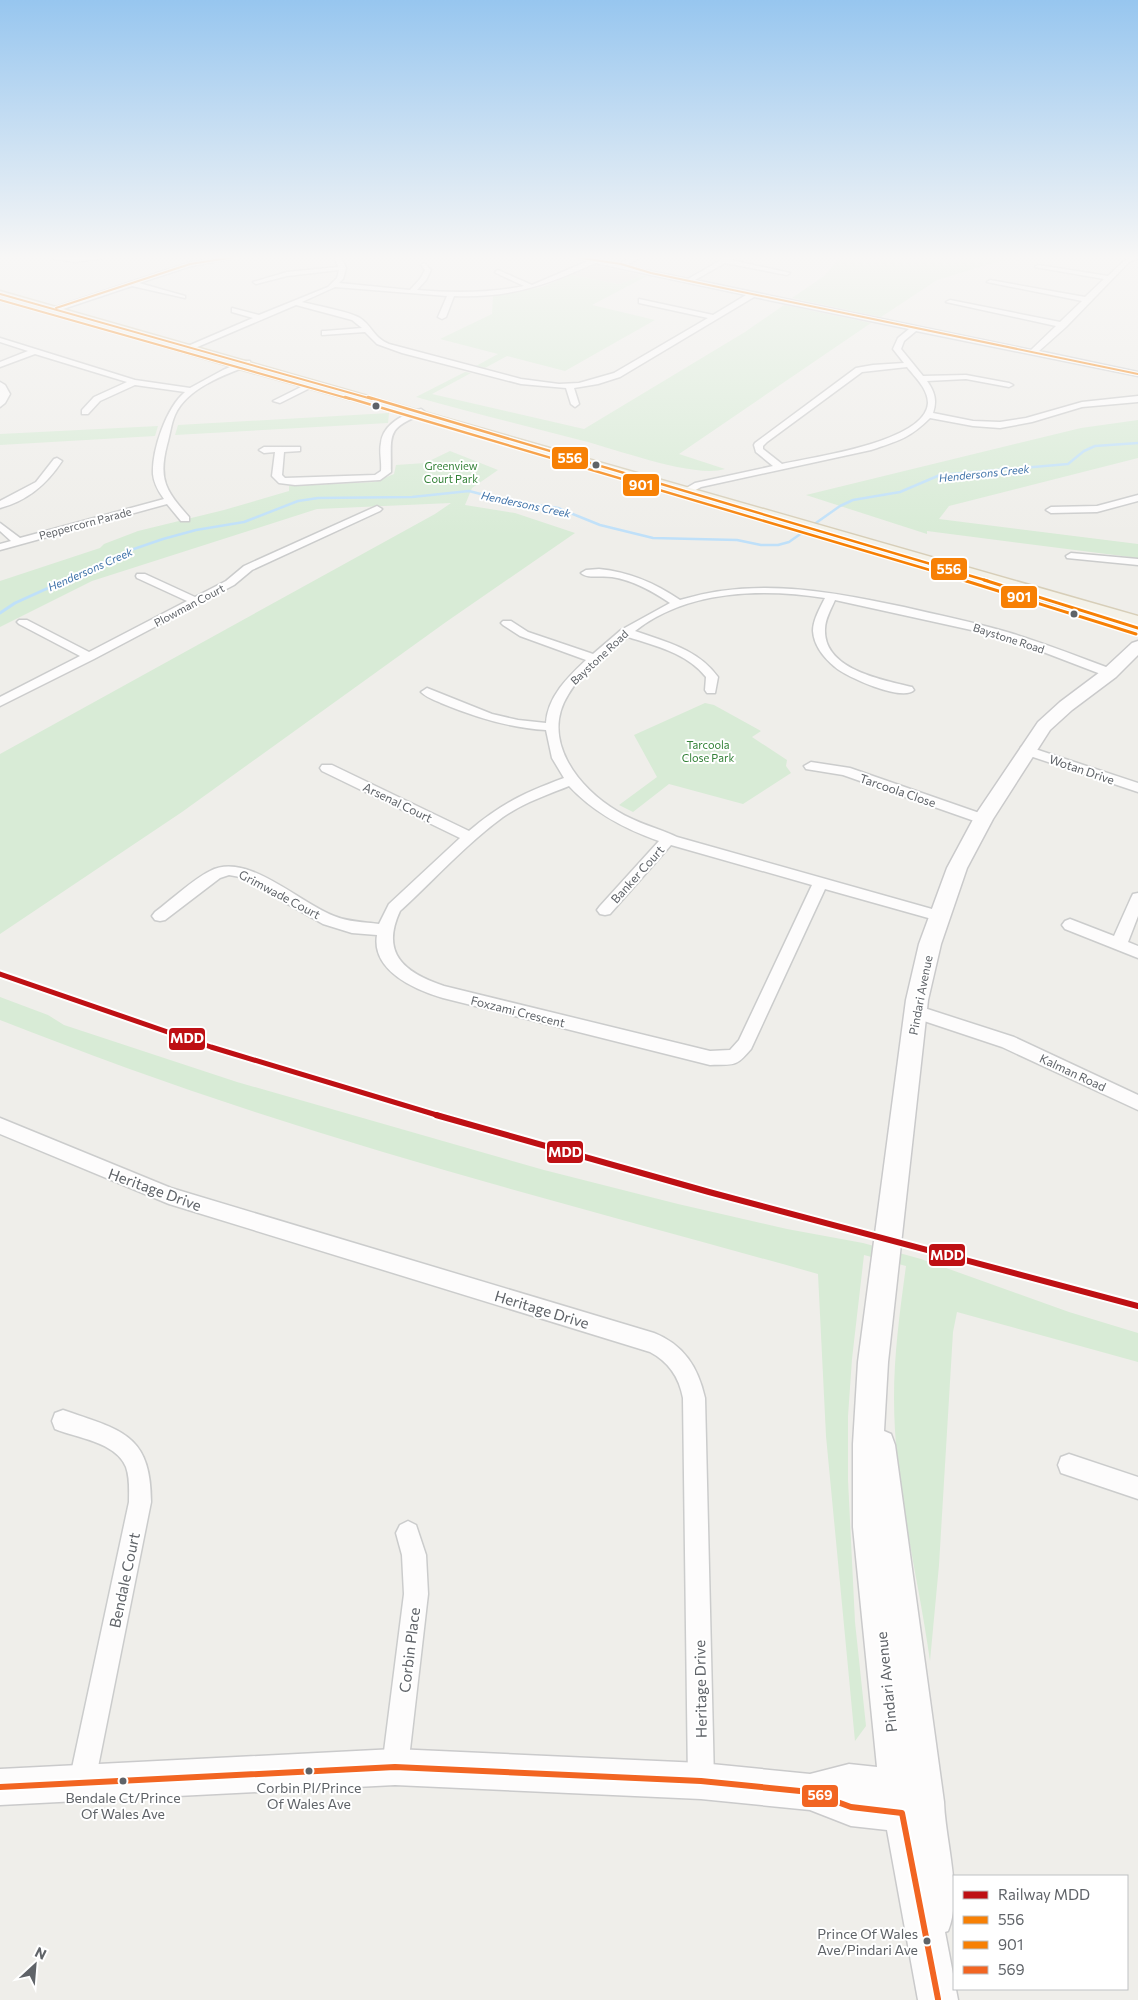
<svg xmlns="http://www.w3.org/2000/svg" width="1138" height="2000" font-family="Commissioner,sans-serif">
	<rect width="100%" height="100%" fill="#efeeea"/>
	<polygon fill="#e2e0da" points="591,265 595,265 641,275 625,283 618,284 571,275"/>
	<g fill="#d8ebd6">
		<polygon points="841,256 1017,256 937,280 881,317 792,298 824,276"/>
		<path d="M571,275l47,9c11,-1 19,-10 29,-8l-55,29 63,15 -90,51 -58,-15 -22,12 -9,-2 22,-12 -58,-15 52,-25 1,-18 49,-9z"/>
		<path d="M784,305l87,18 -192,131 46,15c-32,10 -114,-22 -149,-30 -53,-14 -107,-27 -160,-42l49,-25 6,1 -39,21 152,35 161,-97z"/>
		<polygon points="389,413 388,423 175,435 178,425"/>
		<polygon points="1138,420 1138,458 949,506 939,519 1138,544 1138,558 927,531 927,534 806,495 1081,428"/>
		<polygon points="158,426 155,436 0,445 0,434"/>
		<polygon points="450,451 498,470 472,488 465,505 515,513 575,533 446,622 182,812 0,934 0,754 435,514 451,503 317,509 92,581 0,627 0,581 100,548 104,544 138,531 224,510 289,491 289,486 375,482 394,474 396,465 425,463"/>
		<polygon points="705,703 714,705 761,731 752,737 787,760 786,766 791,773 743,804 669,784 633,812 619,805 657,777 634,735"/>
		<path d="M0,997l48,18 16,10 173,57 307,88 134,34 109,25 76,14 58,16 148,53 69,21v29l-181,-50 -4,20 -14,233 -9,96c-12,-87 -36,-174 -36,-263 0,-44 6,-88 12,-132l-42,-11 -12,104 -4,57v64l7,142 11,104 -11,15 -29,-305 -8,-162c-188,-53 -377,-101 -563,-162 -86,-28 -171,-59 -255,-92z"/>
	</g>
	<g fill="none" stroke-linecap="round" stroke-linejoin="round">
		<polyline stroke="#bfe0f9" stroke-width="2.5" points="63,581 128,551 163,539 196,530 244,522 298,501 318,498 412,497 469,491 504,500 558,508 600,525 653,538 737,540 761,545 778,545 789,542 840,506 853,500 900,492 940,475 1068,464 1084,451 1095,446 1138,443"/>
		<polyline stroke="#bfe0f9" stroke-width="3" points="0,613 15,603 66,580"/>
		<defs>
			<g id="street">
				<polygon points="36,256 75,258 118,256 75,262"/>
				<polygon points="228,256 244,256 191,266 139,283 185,296 185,298 132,286 54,312 47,310 188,263"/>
				<path d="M334,256h6l6,12 -3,11 -4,4 71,7 10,-11 5,-9 -4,-5 3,-2 7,7 -5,10 -9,10c36,3 72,3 107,-4l-28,-13 -1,-1 3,-2 34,15 56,-24 -23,-5h14l39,8 17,-8h8l-18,10 63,13 40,-23h8l-5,4 59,13 -3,2 -62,-12 -30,17 336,70 25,-24 -110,-24 4,-2 110,22 22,-21 -95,-19 3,-2 95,17 19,-18 -69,-12 3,-2 70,11 17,-16 13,-4v2l-9,4 -63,65 -27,24 99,21v4l-222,-45 -12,10 -3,8 22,27 43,-1 43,8 4,2 -4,2 -43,-8 -39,2c8,11 10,20 6,32l40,8 27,1 26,-4 56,-16 56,-6v6l-56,5 -50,15 -32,6 -27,-2 -43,-8c-20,20 -32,23 -59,32l-170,37 -15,8 -3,-1v-4l12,-7 78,-17 -17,-14 -2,-7 1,-2 101,-75 17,-3 31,-2 -11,-14 5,-11 11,-9 -155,-32 -134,80 -22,7 -24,4 5,16 -4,3 -4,-3 -5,-16 -45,-4 -119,-31 -25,-9 -12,-12 -43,3v-4h3l37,-3 -10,-8 -56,-15 -108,46 -7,-2 72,-31 -21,-6v-4l27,7 69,-28 9,-9 2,-8 -52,6 -31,8 -3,-2 34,-10 51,-5zM595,263l151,32 -33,20 -74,-16v4l69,15 -94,55 -35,10 -20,1 -38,-5 -132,-35c-15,-6 -17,-18 -29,-26 -12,-7 -43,-12 -58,-16l33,-15 112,9 -9,21 4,2 4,-2 8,-21c54,2 92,-10 141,-33zM907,367c8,10 21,22 21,36 -2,39 -115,54 -146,61l-19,-15v-3l4,-4 95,-70z"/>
				<path d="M0,338l135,42 55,8 33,-18 21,-9h6v4c-26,10 -63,23 -75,50 -4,9 -5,20 -8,30 -9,35 -1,46 22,72v4h-8l-14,-17 -167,46v-6l11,-3 -11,-10v-8l20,15 144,-39c-5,-7 -10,-15 -11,-25 -1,-24 13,-66 32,-82l-50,-7 -35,16 -12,13h-6v-4l12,-13 33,-15 -92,-28 -35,13v-5l28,-11 -28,-9z"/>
				<polygon points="313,381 320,383 280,403 273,401"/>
				<polygon points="0,382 5,385 10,394 5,403 0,407"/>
				<path d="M421,409l4,3 -1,2c-40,14 -32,22 -33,58l-11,8 -85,5 -16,-2 -7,-7 3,-24 -11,1 -5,-3 5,-3h36v4l-16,1 -2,23 3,3 90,-3 6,-4c1,-9 -2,-19 0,-28 2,-19 23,-29 40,-34z"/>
				<path d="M57,458l5,3c-15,23 -35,40 -62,47v-7l36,-19 18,-23z"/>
				<polygon points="1138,495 1138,501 1097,512 1051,513 1046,510 1051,507 1097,506"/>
				<polygon points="377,506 382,509 380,511 252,570 234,585 94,659 0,706 0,697 80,656 19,624 17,622 19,620 27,620 89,652 187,601 137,578 136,576 137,574 145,574 195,597 226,581 244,566"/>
				<polygon points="1071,553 1138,559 1138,565 1067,558 1066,556"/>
				<path d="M599,569c31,3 56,14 81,31 75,-23 150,-9 224,7 34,8 69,15 103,25 37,11 72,25 107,38l2,3 -6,4 -4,-1 -81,-31 -40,-12 -150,-33c-4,9 -10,19 -10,29 -2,41 59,51 87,58l2,3c-11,12 -68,-13 -79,-23 -11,-9 -21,-21 -22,-36 0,-11 7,-23 12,-33 -63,-10 -138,-8 -190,33 31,11 63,18 83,46l-3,16h-8l-2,-3 1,-13c-19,-24 -50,-31 -78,-40 -21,16 -46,34 -60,58 -28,45 11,94 49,116 19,12 41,17 60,26l262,74 5,1 3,4 -3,4 -5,1 -114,-32 -74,160c-16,19 -17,15 -41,16l-267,-67c-27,-8 -72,-27 -66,-63l-25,-2 -29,-9 -83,-47 -11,-2 -9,3 -55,42 -5,1 -5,-1 -3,-4 3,-4c16,-12 37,-32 55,-41 37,-20 89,32 124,45 14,6 30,6 45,8l10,-20 71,-66 -138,-67 -2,-3 2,-3h10l137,66c33,-28 55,-38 95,-53l-12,-20 -6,-28c-37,-2 -71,-13 -105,-27 -7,-3 -15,-6 -20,-11l6,-4 65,26 26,6 28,3c2,-27 22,-46 40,-63l-66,-24 -17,-11 -2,-2 2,-2h8l17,11 65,22 28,-24 49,-27c-18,-12 -37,-23 -58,-26 -10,-2 -25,2 -31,-4l5,-3zM569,786c25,27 56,43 90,55l-59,65 -3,4 3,4 5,1 5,-1 61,-69 141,40 -73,155 -9,10 -20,1 -266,-65c-39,-13 -64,-32 -44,-75 34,-31 66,-67 103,-94 20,-14 44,-22 66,-31z"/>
				<polygon points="1026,746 1138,783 1138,792 1021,753 1020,750 1021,747"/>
				<polygon points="811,762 850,768 988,816 990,819 988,822 983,824 843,775 806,769 804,766"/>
				<polygon points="1138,893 1138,916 1128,942 1138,946 1138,958 1065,929 1062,925 1065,921 1070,919 1114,936 1131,898 1133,894"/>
				<polygon points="915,1005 1014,1037 1138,1095 1138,1110 1002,1047 909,1016 907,1011 909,1006"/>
				<path d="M0,1118l171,70 483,145c30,12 44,34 51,65l9,383 -4,9 -9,4 -9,-4 -4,-9 -5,-383c-4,-21 -14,-36 -33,-46l-481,-148 -169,-70z"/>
				<path d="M63,1410c57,20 88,23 88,92l-56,280 -4,9 -9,4 -9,-4 -4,-9 60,-280c0,-11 1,-24 -3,-35 -10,-25 -49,-29 -71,-38l-3,-8 3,-8z"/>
				<polygon points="1069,1454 1138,1477 1138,1499 1061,1473 1058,1465 1061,1457"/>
				<polygon points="408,1521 416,1525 426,1555 428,1594 408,1767 404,1776 395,1780 386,1776 382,1767 404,1594 402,1555 396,1533 400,1525"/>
			</g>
			<path id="secondary" d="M1138,641v14l-22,22 -44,33 -22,20 -57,89 -26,49 -26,76 -13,56 -40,362 -4,69 7,3 4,11 49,357c1,38 19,93 4,129l-3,1 13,68h-40l-31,-170 -36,-4 -41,-16 -109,-11 -306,-14 -395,20v-36l395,-20 306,14 109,11 39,-10 28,3 -24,-240v-83l5,-82 48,-362 13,-56 28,-76 29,-54 62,-92 22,-20 44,-33 28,-26z"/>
			<polygon id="primary" points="0,291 1138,616 1138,627 954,576 504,443 236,368 0,298"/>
		</defs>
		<use href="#street" stroke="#cbcccc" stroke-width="3"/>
		<use href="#secondary" stroke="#cacacb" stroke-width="3"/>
		<use href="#primary" stroke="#d7ceb8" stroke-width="3"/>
		<use href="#street" fill="#fdfcfc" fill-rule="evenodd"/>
		<use href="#secondary" fill="#fdfcfc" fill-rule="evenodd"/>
		<use href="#primary" fill="#f4f2e9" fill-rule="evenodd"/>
		<defs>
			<g id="bus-1-far2">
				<polyline points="568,256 621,264 651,273 1138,374"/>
				<polyline points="0,294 372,399"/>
				<polyline points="56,308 190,264 241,256"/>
			</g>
			<polyline id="bus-1-far1" points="368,397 988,581"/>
			<polyline id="bus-1" points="984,580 1138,628"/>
			<polyline id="bus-2-far2" points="0,300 350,399"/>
			<polyline id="bus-2-far1" points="345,397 967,581"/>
			<polyline id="bus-2" points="963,580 1136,634"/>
			<polyline id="bus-3" points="0,1787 395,1767 701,1781 810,1792 851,1807 902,1813 938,1999"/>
		</defs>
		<use href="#bus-1-far2" stroke="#fff" stroke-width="4"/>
		<use href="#bus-1-far1" stroke="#fff" stroke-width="5"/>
		<use href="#bus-1" stroke="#fff" stroke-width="6"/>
		<use href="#bus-2-far2" stroke="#fff" stroke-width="4"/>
		<use href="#bus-2-far1" stroke="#fff" stroke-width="5"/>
		<use href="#bus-2" stroke="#fff" stroke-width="6"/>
		<use href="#bus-3" stroke="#fff" stroke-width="10"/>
		<use href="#bus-1-far2" stroke="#f78005" stroke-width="2"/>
		<use href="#bus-1-far1" stroke="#f78005" stroke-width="2.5"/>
		<use href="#bus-1" stroke="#f78005" stroke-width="3"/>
		<use href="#bus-2-far2" stroke="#f78005" stroke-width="2"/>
		<use href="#bus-2-far1" stroke="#f78005" stroke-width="2.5"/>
		<use href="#bus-2" stroke="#f78005" stroke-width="3"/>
		<use href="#bus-3" stroke="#f26522" stroke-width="6"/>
		<defs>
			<polyline id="rail-1-far1" points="0,974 211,1047 440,1116"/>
			<polyline id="rail-1" points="436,1115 709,1192 1138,1306"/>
		</defs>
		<use href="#rail-1-far1" stroke="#fff" stroke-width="9"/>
		<use href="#rail-1" stroke="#fff" stroke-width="10"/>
		<use href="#rail-1-far1" stroke="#be1014" stroke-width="5"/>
		<use href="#rail-1" stroke="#be1014" stroke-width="6"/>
	</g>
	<linearGradient id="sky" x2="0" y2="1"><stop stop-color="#97c6ef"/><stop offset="0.48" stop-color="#f8f7f6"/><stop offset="1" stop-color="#f8f7f6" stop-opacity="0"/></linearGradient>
	<rect width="1138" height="536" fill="url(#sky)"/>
	<g fill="#5f6368" stroke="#fff" stroke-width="2">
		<circle cx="376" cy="406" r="4.5"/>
		<circle cx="596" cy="465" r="4.5"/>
		<circle cx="1074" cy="614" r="4.5"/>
		<circle cx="309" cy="1771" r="4.5"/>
		<circle cx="123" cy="1781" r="4.5"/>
		<circle cx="927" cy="1941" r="4.5"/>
	</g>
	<g text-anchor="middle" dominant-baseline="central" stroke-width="4" stroke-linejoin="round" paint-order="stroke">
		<g font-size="11" fill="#348238" stroke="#fff">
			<text x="451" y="465">Greenview<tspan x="451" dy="13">Court Park</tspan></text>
			<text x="708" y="744">Tarcoola<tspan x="708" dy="13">Close Park</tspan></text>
		</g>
		<g font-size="11" font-style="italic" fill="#4174aa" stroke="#fff">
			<text transform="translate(984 473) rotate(-6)">Hendersons Creek</text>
			<text transform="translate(526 504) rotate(12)">Hendersons Creek</text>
			<text transform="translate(90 569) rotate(-24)">Hendersons Creek</text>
		</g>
		<g font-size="11" fill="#5f6368" stroke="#fff">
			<text transform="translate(85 523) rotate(-15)">Peppercorn Parade</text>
			<text transform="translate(189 605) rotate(-28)">Plowman Court</text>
			<text transform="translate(1009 638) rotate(18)">Baystone Road</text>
			<text transform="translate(599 657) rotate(-43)">Baystone Road</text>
		</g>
		<g font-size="12" fill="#5f6368" stroke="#fff">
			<text transform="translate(1082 769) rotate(19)">Wotan Drive</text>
			<text transform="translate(898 790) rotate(19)">Tarcoola Close</text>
			<text transform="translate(398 802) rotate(26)">Arsenal Court</text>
			<text transform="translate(637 874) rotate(-48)">Banker Court</text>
			<text transform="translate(280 894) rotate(28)">Grimwade Court</text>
			<text transform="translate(920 995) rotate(-79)">Pindari Avenue</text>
			<text transform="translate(518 1011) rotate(14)">Foxzami Crescent</text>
			<text transform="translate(1073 1072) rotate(25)">Kalman Road</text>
		</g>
		<g font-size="14" fill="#5f6368" stroke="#fff">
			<text x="309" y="1787">Corbin Pl/Prince<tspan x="309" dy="16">Of Wales Ave</tspan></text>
			<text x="123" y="1797">Bendale Ct/Prince<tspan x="123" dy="16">Of Wales Ave</tspan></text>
			<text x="918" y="1933" text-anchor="end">Prince Of Wales<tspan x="918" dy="16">Ave/Pindari Ave</tspan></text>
		</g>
		<g font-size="15" fill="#5f6368" stroke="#fff">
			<text transform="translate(155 1189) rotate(20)">Heritage Drive</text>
			<text transform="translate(542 1309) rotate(17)">Heritage Drive</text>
			<text transform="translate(124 1580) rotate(-78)">Bendale Court</text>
			<text transform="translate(409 1650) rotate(-83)">Corbin Place</text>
			<text transform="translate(886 1682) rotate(-96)">Pindari Avenue</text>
			<text transform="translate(700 1689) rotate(-91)">Heritage Drive</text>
		</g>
	</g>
	<g stroke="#fff" stroke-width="2">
		<rect x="551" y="446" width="38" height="24" rx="5" fill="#f78005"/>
		<rect x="622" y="473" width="38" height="24" rx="5" fill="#f78005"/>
		<rect x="930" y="557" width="38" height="24" rx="5" fill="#f78005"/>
		<rect x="1000" y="585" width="38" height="24" rx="5" fill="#f78005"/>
		<rect x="168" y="1027" width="38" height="24" rx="5" fill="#be1014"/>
		<rect x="546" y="1140" width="38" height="24" rx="5" fill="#be1014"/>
		<rect x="928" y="1243" width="38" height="24" rx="5" fill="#be1014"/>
		<rect x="801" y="1784" width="38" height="24" rx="5" fill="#f26522"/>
	</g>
	<g font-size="14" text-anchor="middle" font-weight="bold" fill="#fff">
		<text x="570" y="463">556</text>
		<text x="641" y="490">901</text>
		<text x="949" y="574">556</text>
		<text x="1019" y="602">901</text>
		<text x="187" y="1043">MDD</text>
		<text x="565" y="1157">MDD</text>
		<text x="947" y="1260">MDD</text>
		<text x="820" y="1800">569</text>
	</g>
	<rect x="953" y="1875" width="175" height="115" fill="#ffffff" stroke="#bfc1c3"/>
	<rect x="963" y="1891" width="25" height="8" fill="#be1014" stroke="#bfc1c3"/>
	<text x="998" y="1900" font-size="15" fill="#5f6368">Railway MDD</text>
	<rect x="963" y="1916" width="25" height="8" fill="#f78005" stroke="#bfc1c3"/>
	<text x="998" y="1925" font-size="15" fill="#5f6368">556</text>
	<rect x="963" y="1941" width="25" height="8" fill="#f78005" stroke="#bfc1c3"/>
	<text x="998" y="1950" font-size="15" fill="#5f6368">901</text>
	<rect x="963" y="1966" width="25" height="8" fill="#f26522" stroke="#bfc1c3"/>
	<text x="998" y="1975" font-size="15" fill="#5f6368">569</text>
	<g transform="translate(35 1965) rotate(26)" stroke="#ffffff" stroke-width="4" paint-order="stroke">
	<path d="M0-4L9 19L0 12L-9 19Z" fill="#5f6368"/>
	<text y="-8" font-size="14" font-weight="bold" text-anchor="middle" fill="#5f6368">N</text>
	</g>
</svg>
